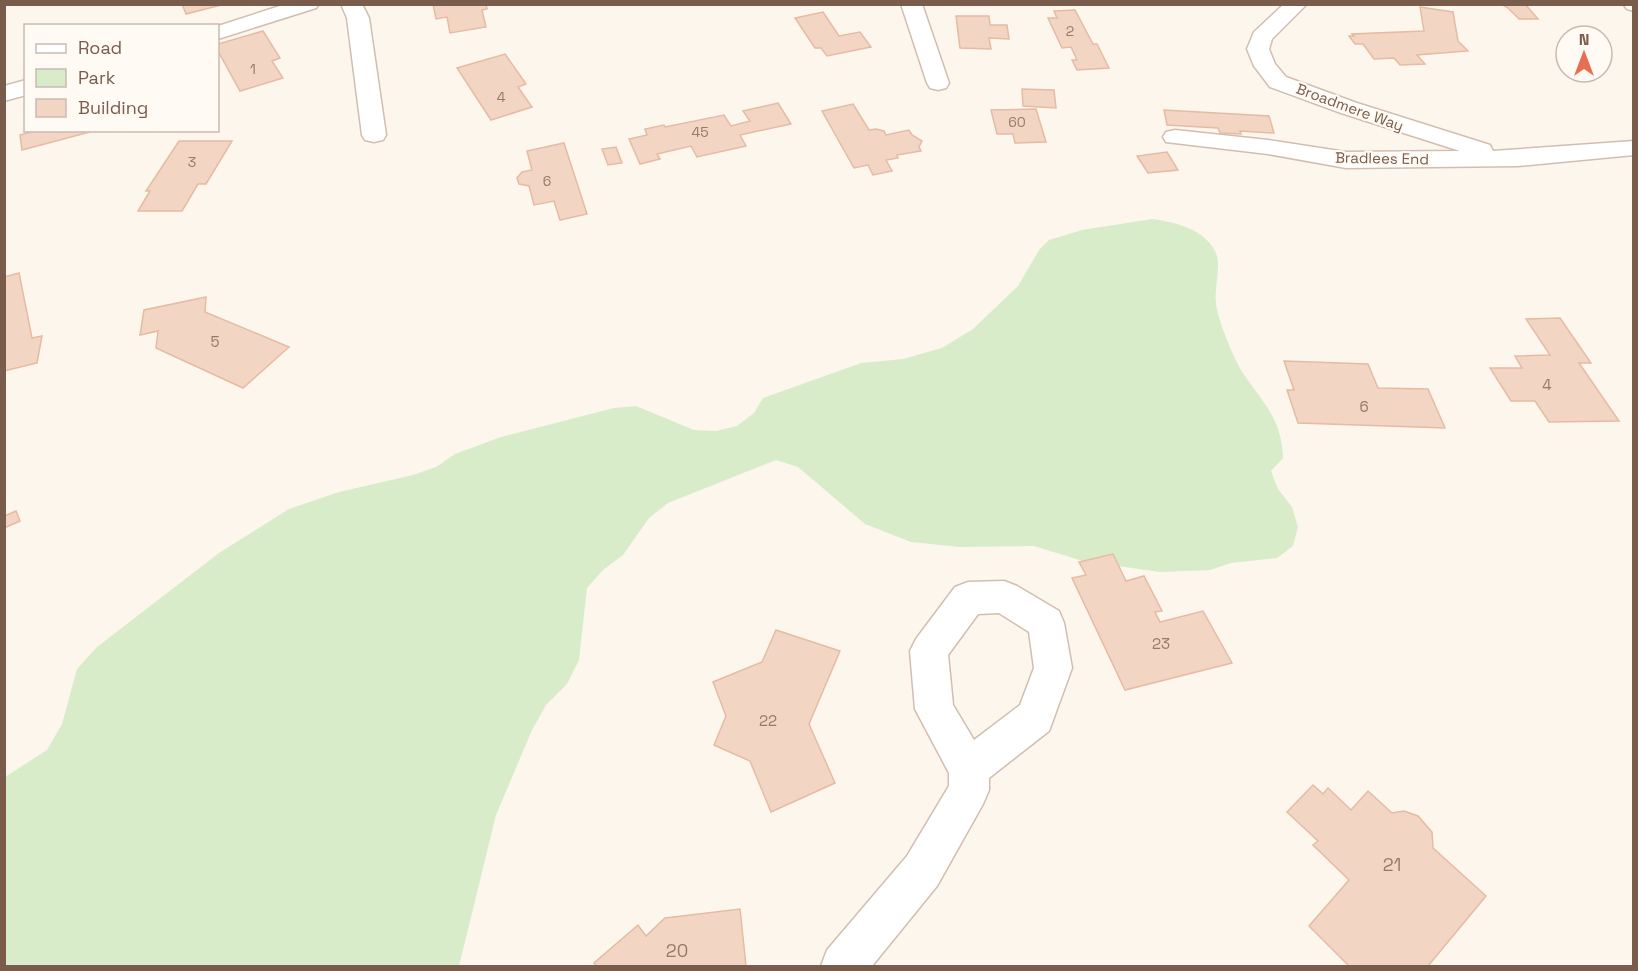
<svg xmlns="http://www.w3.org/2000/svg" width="1638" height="971" font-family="'Space Grotesk',sans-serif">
	<rect width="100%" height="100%" fill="#fdf6ec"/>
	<path fill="#d8ecc9" d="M1152,219c23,3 52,10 63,32 8,15 -3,38 2,58 2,14 18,52 26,64 20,30 39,46 40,85l-12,13 7,18 14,18 6,20 -5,19 -16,12 -46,5 -21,7 -50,2 -77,-11 -49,-15 -74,1 -49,-5 -46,-18 -67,-57 -22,-7 -108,43 -19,15 -26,37 -20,15 -16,18 -8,72 -12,24 -21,21 -14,25 -36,85 -37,151h-454v-189l42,-27 15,-26 15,-55 20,-22 122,-94 70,-44 50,-17 74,-17 23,-8 19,-13 46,-17 113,-29 22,-2 58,24 22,1 21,-5 17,-13 9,-15 98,-35 42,-4 39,-11 31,-19 45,-43 21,-36 10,-10 33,-10z"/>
	<g fill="#f3d5c3" stroke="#e6bba3" stroke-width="1.5">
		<polygon points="182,4 225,4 186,14"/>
		<polygon points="433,4 486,4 487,9 482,10 486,27 450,33 447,17 436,19"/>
		<polygon points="1501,4 1525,4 1538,19 1519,19 1508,8"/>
		<polygon points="1420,7 1453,12 1458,41 1468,51 1417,55 1425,64 1400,65 1394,58 1374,59 1363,44 1355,44 1349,36 1354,36 1352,34 1424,31"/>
		<polygon points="1075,10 1093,44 1097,44 1109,68 1077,70 1072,60 1077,60 1071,47 1062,48 1048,18 1057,18 1054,11"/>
		<polygon points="823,12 839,36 860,32 871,47 827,56 821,48 815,48 795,18"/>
		<polygon points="956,16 989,16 990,25 1007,25 1009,39 989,38 991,49 960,48"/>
		<polygon points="263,31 280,58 272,61 283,78 240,91 218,51 218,44"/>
		<polygon points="505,54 526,84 518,87 532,107 491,120 457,68"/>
		<polygon points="1022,89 1054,90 1056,108 1023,106"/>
		<polygon points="778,103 791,124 740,135 746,146 697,157 691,146 657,154 660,159 640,164 629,139 647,135 645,129 664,125 665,127 724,115 731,126 750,121 743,111"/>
		<polygon points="853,104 869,130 876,129 884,131 886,135 909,130 912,135 922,141 919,147 921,151 897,155 898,158 886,160 892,171 873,175 868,165 854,168 822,111"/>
		<polygon points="1036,109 1046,142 1015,143 1013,134 997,134 991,110"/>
		<polygon points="1164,110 1269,116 1274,133 1240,131 1241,134 1220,133 1218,128 1167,125"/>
		<polygon points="90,130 90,132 22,150 20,135 38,130"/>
		<polygon points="179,141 232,141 206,184 198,184 182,211 138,211 150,191 146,191"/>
		<polygon points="564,143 587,214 560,220 554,201 534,205 529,186 519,184 517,178 522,172 532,170 527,151"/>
		<polygon points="616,147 622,163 608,165 602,149"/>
		<polygon points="1167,152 1178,170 1148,173 1137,156"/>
		<polygon points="19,273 32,338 42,336 37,363 4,371 4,277"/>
		<polygon points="206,297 205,312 289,347 243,388 156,348 158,331 140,335 144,310"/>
		<polygon points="1560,318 1591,363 1579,363 1619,421 1549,422 1535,401 1511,401 1490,368 1522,368 1515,356 1550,355 1526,319"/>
		<polygon points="1284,361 1368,364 1378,388 1428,389 1445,428 1298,423 1287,390 1294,390"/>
		<polygon points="16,511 20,521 4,528 4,516"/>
		<polygon points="1113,554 1126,581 1144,576 1162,611 1155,612 1160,622 1203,611 1232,663 1125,690 1072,578 1086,575 1079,562"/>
		<polygon points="776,630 840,651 809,724 835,783 771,812 750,761 714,745 726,716 713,682 762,662"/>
		<polygon points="1313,785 1323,794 1328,788 1351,810 1368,791 1392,813 1404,811 1418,816 1432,832 1433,848 1486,896 1428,966 1349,966 1309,926 1349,880 1313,845 1318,841 1287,812"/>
		<polygon points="740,909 746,966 596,966 594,963 638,925 646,936 665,918"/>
	</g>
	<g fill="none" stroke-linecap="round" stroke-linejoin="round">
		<defs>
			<g id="street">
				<polygon points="286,4 319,4 316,8 218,39 218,26"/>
				<polygon points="341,4 362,4 369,18 386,135 383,140 374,142 365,140 362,135 347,18"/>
				<polygon points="901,4 922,4 949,83 946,88 938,90 930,88 927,83"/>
				<polygon points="1284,4 1307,4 1272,39 1269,49 1275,64 1286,77 1357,103 1490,145 1493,151 1634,141 1634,155 1518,166 1346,168 1268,154 1166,142 1163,137 1166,132 1175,130 1268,140 1346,152 1460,151 1341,113 1270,87 1254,66 1247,49 1254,32"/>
				<polygon points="1623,4 1634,4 1634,11 1627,9"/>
				<polygon points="26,80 26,95 4,101 4,86"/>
				<path d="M1004,581l13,5 42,25 5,12 8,45 -23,63 -60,47v12l-6,14 -46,82 -65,80h-51l6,-16 80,-94 42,-70v-13l-34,-64 -5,-58 6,-12 39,-52 13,-5zM999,613l30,19 5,36 -14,37 -46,35 -21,-35 -5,-50 30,-41z"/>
			</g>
		</defs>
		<use href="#street" stroke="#d1beb0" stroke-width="3"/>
		<use href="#street" fill="#fff" fill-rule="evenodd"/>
	</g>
	<g text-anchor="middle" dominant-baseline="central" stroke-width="4.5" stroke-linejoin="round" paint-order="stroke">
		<g font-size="14" fill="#987a6a">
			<text x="1070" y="31">2</text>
			<text x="253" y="69">1</text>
			<text x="501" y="97">4</text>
			<text x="1017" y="122">60</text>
			<text x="700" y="132">45</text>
			<text x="192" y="162">3</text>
			<text x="547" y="181">6</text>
		</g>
		<g font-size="15" fill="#7a5c4d" stroke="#fffaf3">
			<text transform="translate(1350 107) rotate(20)">Broadmere Way</text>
			<text transform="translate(1382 158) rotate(1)">Bradlees End</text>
		</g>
		<g font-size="15" fill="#987a6a">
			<text x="215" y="341">5</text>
			<text x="1547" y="384">4</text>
			<text x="1364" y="406">6</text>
			<text x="1161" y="643">23</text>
			<text x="768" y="720">22</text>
		</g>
		<g font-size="18" fill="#987a6a">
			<text x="1392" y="864">21</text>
			<text x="677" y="950">20</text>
		</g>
	</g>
	<rect width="1638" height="971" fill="none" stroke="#7a5c4d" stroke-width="12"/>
	<rect x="24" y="24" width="195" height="108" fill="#fffaf3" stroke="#cabbb1" stroke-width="1.5"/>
	<rect x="36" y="44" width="30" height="9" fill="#ffffff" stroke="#cabbb1" stroke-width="1.5"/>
	<text x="78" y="54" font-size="18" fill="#7a5c4d">Road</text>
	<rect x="36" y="69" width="30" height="18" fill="#d8ecc9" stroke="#cabbb1" stroke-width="1.5"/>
	<text x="78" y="84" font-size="18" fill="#7a5c4d">Park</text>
	<rect x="36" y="99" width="30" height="18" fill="#f3d5c3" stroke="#cabbb1" stroke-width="1.5"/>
	<text x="78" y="114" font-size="18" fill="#7a5c4d">Building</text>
	<g transform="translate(1584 54)"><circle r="28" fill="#fffaf3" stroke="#cabbb1" stroke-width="1.5"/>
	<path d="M0-4.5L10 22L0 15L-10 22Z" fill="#e76f51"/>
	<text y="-9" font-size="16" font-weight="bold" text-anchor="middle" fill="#7a5c4d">N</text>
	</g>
</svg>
